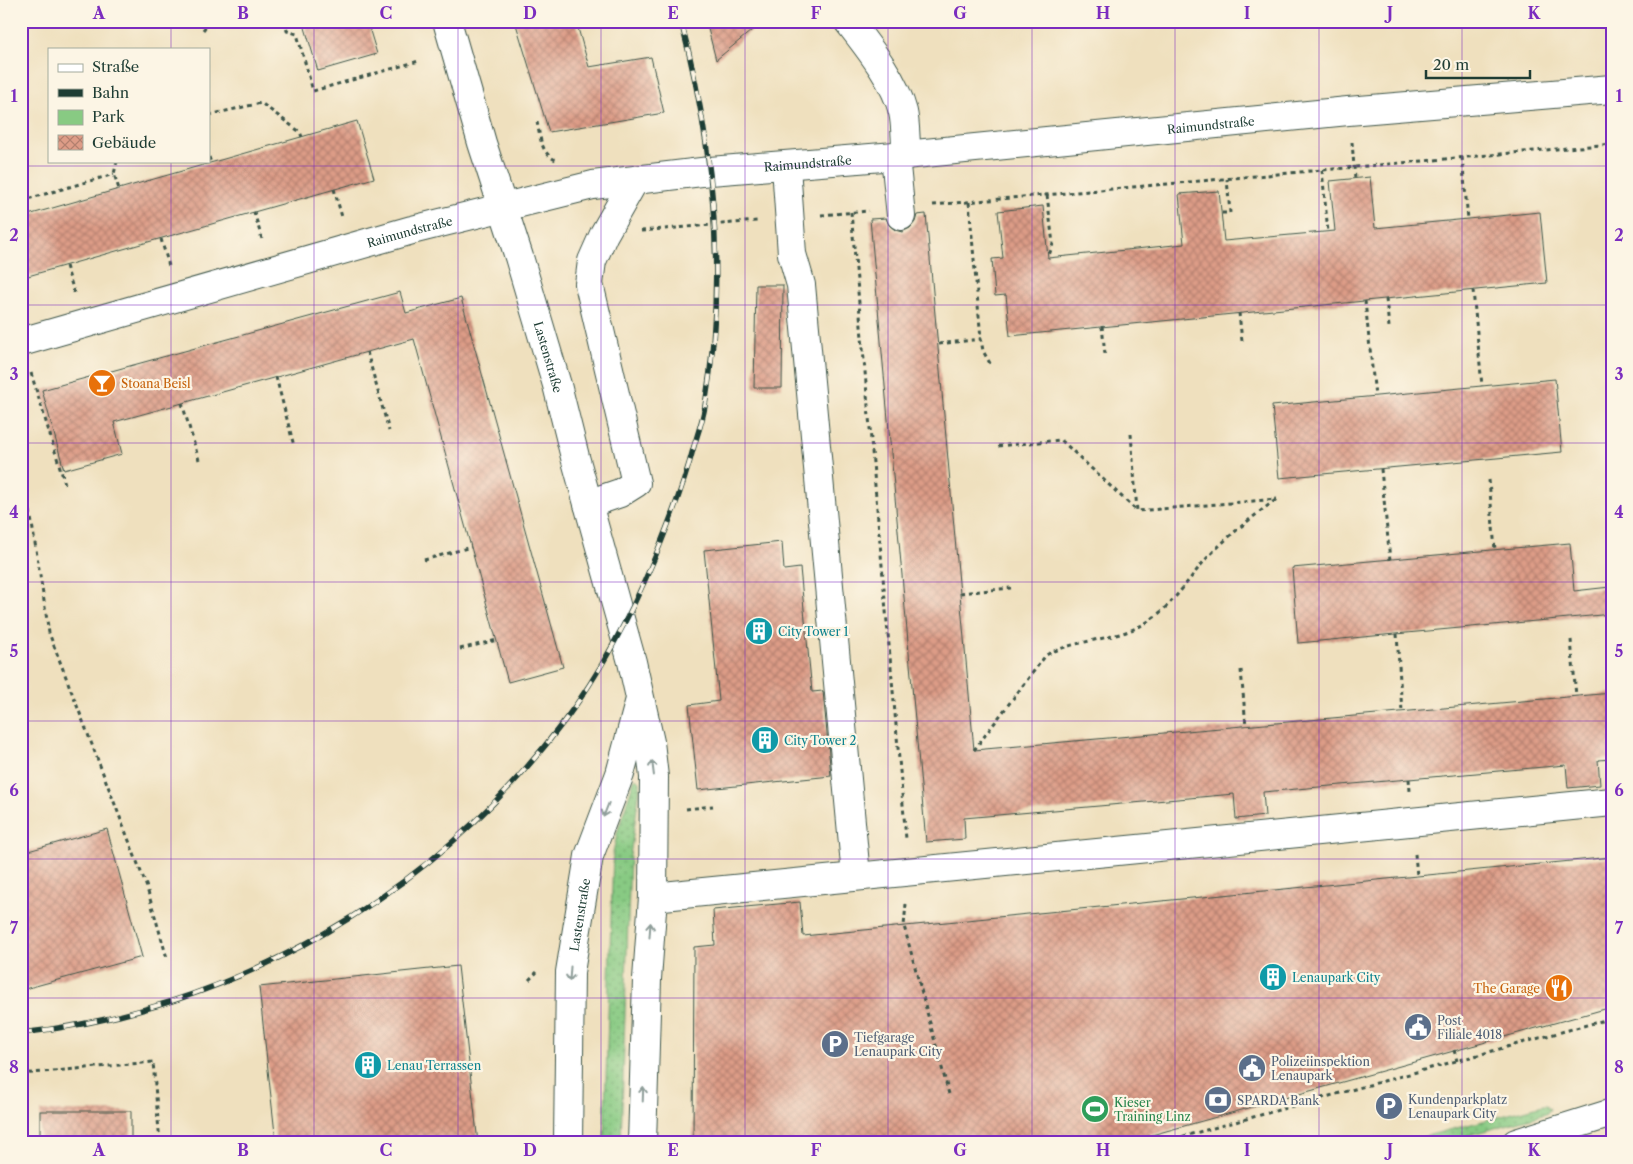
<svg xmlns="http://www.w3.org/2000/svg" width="1633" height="1164" font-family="'Libre Caslon Text',serif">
	<defs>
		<pattern id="green-dots" width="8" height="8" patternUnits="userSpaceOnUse" patternTransform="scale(1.25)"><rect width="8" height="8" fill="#88ca83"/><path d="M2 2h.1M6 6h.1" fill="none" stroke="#6fa56c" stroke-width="1.8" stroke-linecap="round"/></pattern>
		<pattern id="building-cross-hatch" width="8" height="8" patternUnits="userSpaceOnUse" patternTransform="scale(1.25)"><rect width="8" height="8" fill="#dd9c87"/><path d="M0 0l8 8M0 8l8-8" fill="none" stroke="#b3806f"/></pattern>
	</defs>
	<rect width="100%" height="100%" fill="#fcf5e5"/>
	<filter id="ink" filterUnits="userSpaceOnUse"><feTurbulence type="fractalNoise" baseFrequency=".02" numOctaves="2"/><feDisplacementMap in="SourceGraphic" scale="10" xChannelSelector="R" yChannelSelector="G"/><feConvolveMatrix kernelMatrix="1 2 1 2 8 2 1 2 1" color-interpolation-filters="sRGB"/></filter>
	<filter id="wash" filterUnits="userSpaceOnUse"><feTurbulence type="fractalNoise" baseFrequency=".0096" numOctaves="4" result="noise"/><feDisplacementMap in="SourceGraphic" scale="20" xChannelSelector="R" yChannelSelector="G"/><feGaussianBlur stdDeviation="1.12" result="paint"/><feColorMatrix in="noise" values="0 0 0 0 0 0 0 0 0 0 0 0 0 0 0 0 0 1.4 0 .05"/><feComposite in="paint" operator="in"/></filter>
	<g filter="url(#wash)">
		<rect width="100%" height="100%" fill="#efe0be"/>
		<g fill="url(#green-dots)" stroke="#54845c">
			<polygon points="636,778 640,782 640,787 630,856 621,1143 604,1143 613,852 618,830 634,780"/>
			<polygon points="1543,1105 1547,1105 1550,1109 1546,1114 1440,1143 1400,1143"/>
		</g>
		<g id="blocks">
			<g fill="url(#building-cross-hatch)">
				<polygon points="303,21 367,21 377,54 318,71"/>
				<polygon points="515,21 576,21 589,67 651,57 664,113 549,132"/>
				<polygon points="706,21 763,21 716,60"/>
				<polygon points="357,121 374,178 21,278 21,217"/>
				<polygon points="1370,177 1375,228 1540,212 1547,283 1010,336 1006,295 995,296 992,259 1003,258 998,211 1043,206 1048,258 1184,244 1179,194 1219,191 1224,241 1335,231 1330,181"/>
				<polygon points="926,214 974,750 1612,693 1612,759 1598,760 1600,785 1568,788 1566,765 1263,792 1265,816 1236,819 1234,794 964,818 965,839 926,842 870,219 886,218 889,225 895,230 902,232 910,228 915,222 917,215"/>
				<polygon points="756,285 783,285 782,388 754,388"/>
				<polygon points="400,292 406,313 461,298 563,667 508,682 414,339 114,422 122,454 64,470 42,390"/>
				<polygon points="1555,379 1562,452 1279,478 1272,406"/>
				<polygon points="782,542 784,570 800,568 812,692 823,691 831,776 698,790 689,705 719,701 704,550"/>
				<polygon points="1570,543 1574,591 1610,587 1612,614 1298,643 1292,568"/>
				<polygon points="107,829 142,957 21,990 21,853"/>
				<polygon points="1612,857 1612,1007 1123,1143 693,1143 694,947 715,945 713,910 800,902 803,936"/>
				<polygon points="458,966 478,1143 276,1143 259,987"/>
				<rect x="40" y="1111" width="91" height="32"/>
			</g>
		</g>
	</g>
	<g filter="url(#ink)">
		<use href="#blocks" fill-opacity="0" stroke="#3e5549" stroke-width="1"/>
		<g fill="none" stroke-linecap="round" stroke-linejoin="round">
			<defs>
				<g id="minor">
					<path d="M848,21c20,26 47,59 55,91 3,13 2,29 4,43"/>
					<polyline points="895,156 901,216"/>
					<polyline points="786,166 792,254 801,285 856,876"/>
					<path id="s1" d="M21,342l391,-112 181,-45 117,-14 185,-15 453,-45 264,-22"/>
					<polyline points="588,504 620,493 636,483 589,284 592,261 604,234 634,181"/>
					<polyline points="653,897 1612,802"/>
				</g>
				<g id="major">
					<path id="s2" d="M447,21l35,122 37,114 38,128 18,72 57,205 18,80 4,35 -1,120 -6,82 -5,164"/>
					<path id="s3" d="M568,1143l2,-171 19,-116 31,-82 19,-71"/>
					<polyline points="1516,1143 1612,1113"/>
				</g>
			</defs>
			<use href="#minor" stroke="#3e5549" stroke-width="30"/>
			<use href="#major" stroke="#3e5549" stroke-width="30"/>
			<g stroke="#3e5549" stroke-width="3" stroke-dasharray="4 4" stroke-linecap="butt">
				<polyline points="285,21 287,31 297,34 313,91 419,61"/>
				<polyline points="203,30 210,21"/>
				<polyline points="209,115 261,103 300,132 302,137"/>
				<path d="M537,122c3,14 4,32 19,38"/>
				<polyline points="1352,142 1355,179"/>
				<polyline points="209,157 211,163"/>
				<polyline points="1462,157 1468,219"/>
				<polyline points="117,161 114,174 119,189"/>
				<polyline points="1322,170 1328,232"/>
				<polyline points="334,189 342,217"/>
				<polyline points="1047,195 1053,244 1048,258"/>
				<polyline points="23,200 28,215"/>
				<polyline points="21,201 114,174"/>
				<polyline points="969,202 981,339 983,351 991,365"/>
				<polyline points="933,205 1612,144"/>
				<polyline points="254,212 262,239"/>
				<polyline points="851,212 906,839"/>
				<polyline points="1222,213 1230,213 1227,179"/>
				<polyline points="821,215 869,211"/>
				<polyline points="641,231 757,221"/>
				<polyline points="161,239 169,266"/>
				<polyline points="66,266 75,295"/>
				<polyline points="1473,290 1482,386"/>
				<polyline points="1386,299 1389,327"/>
				<polyline points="1365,301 1375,396"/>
				<polyline points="1239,313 1242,341"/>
				<polyline points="1102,326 1105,354"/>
				<polyline points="939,344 981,339"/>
				<polyline points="367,352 389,431"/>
				<polyline points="31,373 66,487"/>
				<polyline points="276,377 294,446"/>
				<polyline points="182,403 199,460"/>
				<polyline points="1131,434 1137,511 1277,499"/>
				<polyline points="998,446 1061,440 1137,511"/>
				<polyline points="1381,469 1390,560"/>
				<polyline points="1489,480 1495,550"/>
				<polyline points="30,511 49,633 146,885 167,958"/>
				<polyline points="424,560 471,547"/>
				<polyline points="960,593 1011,588"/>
				<polyline points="1397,634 1402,712"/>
				<polyline points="1571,640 1576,696"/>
				<polyline points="460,649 497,640"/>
				<polyline points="1241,670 1246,726"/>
				<path d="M974,750l72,-95c34,-18 75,-13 107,-37 22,-16 36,-40 54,-60 21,-22 45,-41 70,-59"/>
				<polyline points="1409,779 1410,791"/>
				<polyline points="686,809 713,806"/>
				<polyline points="1415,854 1417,876"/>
				<polyline points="906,904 904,926 950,1098"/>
				<polyline points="529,980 537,972"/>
				<polyline points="1454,1050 1457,1061"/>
				<polyline points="21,1074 153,1062 160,1143"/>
				<polyline points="1159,1143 1612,1018"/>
			</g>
			<use href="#minor" stroke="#fff" stroke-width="28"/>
			<use href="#major" stroke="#fff" stroke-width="28"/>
			<defs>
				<path id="rail" d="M21,1033c215,-23 415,-140 544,-313 37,-49 66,-106 90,-163 15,-36 29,-73 39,-111 4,-13 9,-27 11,-40 22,-130 9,-259 -24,-385"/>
			</defs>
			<use href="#rail" stroke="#1f3d34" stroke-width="5.5"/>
			<use href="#rail" stroke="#fcf5e5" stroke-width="4" stroke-dasharray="11" stroke-linecap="butt"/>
		</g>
		<defs><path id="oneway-shaft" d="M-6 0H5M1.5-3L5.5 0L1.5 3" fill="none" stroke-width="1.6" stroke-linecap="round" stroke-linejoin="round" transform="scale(1.25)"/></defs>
		<g stroke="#8f9e9a">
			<use href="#oneway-shaft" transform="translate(653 768) rotate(-97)"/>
			<use href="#oneway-shaft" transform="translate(606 810) rotate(111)"/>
			<use href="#oneway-shaft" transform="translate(650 930) rotate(-86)"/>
			<use href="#oneway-shaft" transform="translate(570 974) rotate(94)"/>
			<use href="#oneway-shaft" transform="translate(643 1094) rotate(-88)"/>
		</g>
	</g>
	<path fill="none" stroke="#7b2cbf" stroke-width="1" stroke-opacity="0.55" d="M171,21v28M314,21v1122M458,21v1122M601,21v1122M745,21v1122M888,21v1122M1032,21v1122M1175,21v1122M1319,21v1122M1462,21v1122M171,161v982M21,166h1591M21,305h1591M21,443h1591M21,582h1591M21,721h1591M21,859h1591M21,998h1591"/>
	<defs>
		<symbol id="bar-disc" viewBox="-11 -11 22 22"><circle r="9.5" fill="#e8710a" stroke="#fcf5e5"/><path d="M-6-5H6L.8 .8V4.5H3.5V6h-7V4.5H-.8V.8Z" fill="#fff"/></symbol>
		<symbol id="building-disc" viewBox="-11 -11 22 22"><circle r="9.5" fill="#0f9aa8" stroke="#fcf5e5"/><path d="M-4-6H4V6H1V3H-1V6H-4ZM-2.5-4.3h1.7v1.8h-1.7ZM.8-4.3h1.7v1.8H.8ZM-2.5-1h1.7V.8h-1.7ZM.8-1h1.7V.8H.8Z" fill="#fff"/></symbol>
		<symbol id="restaurant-disc" viewBox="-11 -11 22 22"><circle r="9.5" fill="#e8710a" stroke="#fcf5e5"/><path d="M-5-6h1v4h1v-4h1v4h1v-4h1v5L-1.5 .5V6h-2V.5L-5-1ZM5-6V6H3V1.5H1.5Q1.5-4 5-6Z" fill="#fff"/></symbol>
		<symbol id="civic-disc" viewBox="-11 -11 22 22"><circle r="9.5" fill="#5c6f8a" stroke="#fcf5e5"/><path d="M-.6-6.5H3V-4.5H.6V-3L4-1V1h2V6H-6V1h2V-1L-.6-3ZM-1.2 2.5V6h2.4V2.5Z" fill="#fff"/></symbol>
		<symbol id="parking-disc" viewBox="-11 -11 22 22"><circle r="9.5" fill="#5c6f8a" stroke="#fcf5e5"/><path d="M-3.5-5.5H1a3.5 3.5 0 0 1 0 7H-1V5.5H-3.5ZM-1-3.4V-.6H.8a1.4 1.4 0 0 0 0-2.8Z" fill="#fff"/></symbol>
		<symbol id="bank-disc" viewBox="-11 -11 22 22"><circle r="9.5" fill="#5c6f8a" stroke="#fcf5e5"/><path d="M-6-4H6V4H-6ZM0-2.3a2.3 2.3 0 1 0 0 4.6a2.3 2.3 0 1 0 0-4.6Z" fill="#fff"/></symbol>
		<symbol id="stadium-disc" viewBox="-11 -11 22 22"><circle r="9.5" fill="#2e9e5b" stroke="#fcf5e5"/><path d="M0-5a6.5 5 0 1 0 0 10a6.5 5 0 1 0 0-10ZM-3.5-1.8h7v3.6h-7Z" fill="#fff"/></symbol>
	</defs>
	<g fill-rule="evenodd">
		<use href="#bar-disc" x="86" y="367" width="32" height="32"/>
		<use href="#building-disc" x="743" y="615" width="32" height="32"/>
		<use href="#building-disc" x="749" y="724" width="32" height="32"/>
		<use href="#building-disc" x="1257" y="961" width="32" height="32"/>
		<use href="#restaurant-disc" x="1543" y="972" width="32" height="32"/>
		<use href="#civic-disc" x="1402" y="1011" width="32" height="32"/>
		<use href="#parking-disc" x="819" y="1028" width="32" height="32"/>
		<use href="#building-disc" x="352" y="1049" width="32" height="32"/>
		<use href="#civic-disc" x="1236" y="1052" width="32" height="32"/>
		<use href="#bank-disc" x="1202" y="1084" width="32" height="32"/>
		<use href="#parking-disc" x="1373" y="1090" width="32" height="32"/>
		<use href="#stadium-disc" x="1079" y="1093" width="32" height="32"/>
	</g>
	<g text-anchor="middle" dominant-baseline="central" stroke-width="4.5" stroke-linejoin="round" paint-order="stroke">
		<g font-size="12" fill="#1f3d34" stroke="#fcf5e5">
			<text stroke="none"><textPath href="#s1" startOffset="1214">Raimundstraße</textPath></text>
			<text stroke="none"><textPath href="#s1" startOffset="809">Raimundstraße</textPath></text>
			<text stroke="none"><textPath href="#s1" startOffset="404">Raimundstraße</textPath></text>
			<text stroke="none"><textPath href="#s2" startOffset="351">Lastenstraße</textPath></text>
			<text stroke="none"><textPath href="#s3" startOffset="229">Lastenstraße</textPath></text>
		</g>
		<g font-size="12" fill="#c56008" stroke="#fcf5e5" text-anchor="start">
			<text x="121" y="383">Stoana Beisl</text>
			<text x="1540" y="988" text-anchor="end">The Garage</text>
		</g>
		<g font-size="12" fill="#0d838f" stroke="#fcf5e5" text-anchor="start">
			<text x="778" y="631">City Tower 1</text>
			<text x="784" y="740">City Tower 2</text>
			<text x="1292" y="977">Lenaupark City</text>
			<text x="387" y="1065">Lenau Terrassen</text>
		</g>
		<g font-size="12" fill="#4e5e75" stroke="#fcf5e5" text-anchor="start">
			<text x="1437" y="1020">Post<tspan x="1437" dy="14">Filiale 4018</tspan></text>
			<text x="854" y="1037">Tiefgarage<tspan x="854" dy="14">Lenaupark City</tspan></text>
			<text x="1271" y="1061">Polizeiinspektion<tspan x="1271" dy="14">Lenaupark</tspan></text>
			<text x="1408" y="1099">Kundenparkplatz<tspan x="1408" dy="14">Lenaupark City</tspan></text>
			<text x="1237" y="1100">SPARDA Bank</text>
		</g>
		<g font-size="12" fill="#27864d" stroke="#fcf5e5" text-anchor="start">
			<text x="1114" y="1102">Kieser<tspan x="1114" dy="14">Training Linz</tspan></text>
		</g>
	</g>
	<rect width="1633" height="1164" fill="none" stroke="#fcf5e5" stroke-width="55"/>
	<rect x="48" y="48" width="162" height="115" fill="#fcf5e5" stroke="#a4ab9e"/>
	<rect x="58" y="64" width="25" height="8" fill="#ffffff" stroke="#a4ab9e"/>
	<text x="92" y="72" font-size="15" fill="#1f3d34">Straße</text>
	<rect x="58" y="89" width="25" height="8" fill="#1f3d34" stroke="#a4ab9e"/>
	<text x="92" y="98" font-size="15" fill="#1f3d34">Bahn</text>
	<rect x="58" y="110" width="25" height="15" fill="#88ca83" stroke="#a4ab9e"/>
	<text x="92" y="122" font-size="15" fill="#1f3d34">Park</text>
	<rect x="58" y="135" width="25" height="15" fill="url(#building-cross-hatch)" stroke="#a4ab9e"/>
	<text x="92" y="148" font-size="15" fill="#1f3d34">Gebäude</text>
	<path d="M1426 70v8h104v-8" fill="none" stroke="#1f3d34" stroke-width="2.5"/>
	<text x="1433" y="70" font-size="15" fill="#1f3d34" stroke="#fcf5e5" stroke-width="4" paint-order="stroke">20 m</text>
	<rect x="28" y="28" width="1578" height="1108" fill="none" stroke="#7b2cbf" stroke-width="2"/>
	<g font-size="16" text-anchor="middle" font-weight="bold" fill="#7b2cbf">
		<text x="99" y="19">A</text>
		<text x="243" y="19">B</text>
		<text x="386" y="19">C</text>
		<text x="530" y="19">D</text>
		<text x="673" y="19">E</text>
		<text x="816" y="19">F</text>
		<text x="960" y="19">G</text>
		<text x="1103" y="19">H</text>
		<text x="1247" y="19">I</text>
		<text x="1390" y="19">J</text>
		<text x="1534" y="19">K</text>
		<text x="14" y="102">1</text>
		<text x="1619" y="102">1</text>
		<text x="14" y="241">2</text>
		<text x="1619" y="241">2</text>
		<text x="14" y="380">3</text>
		<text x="1619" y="380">3</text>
		<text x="14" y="518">4</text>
		<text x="1619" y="518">4</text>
		<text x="14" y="657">5</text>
		<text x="1619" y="657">5</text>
		<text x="14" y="796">6</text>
		<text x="1619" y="796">6</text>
		<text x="14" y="934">7</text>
		<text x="1619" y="934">7</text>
		<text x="14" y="1073">8</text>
		<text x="1619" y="1073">8</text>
		<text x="99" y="1156">A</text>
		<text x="243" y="1156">B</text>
		<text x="386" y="1156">C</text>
		<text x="530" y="1156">D</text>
		<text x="673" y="1156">E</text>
		<text x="816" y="1156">F</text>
		<text x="960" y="1156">G</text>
		<text x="1103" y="1156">H</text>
		<text x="1247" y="1156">I</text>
		<text x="1390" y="1156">J</text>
		<text x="1534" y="1156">K</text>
	</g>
</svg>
